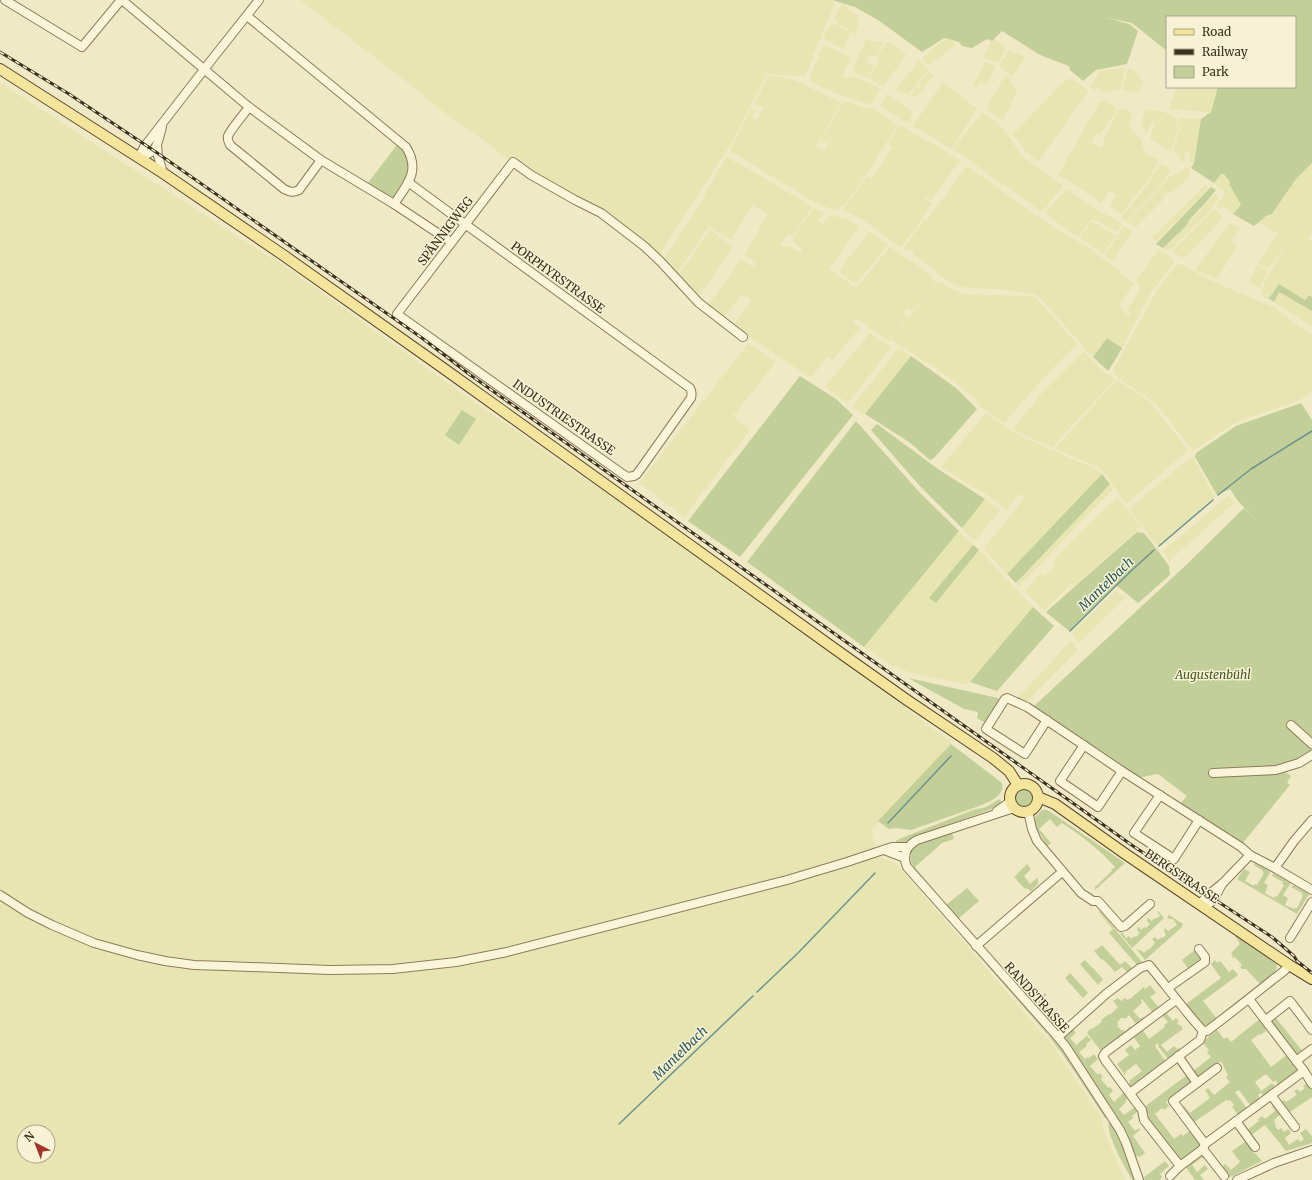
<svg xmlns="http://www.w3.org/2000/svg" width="1312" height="1180" font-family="Merriweather,serif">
	<rect width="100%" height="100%" fill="#f0e9c5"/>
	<g fill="#e7e5b2" fill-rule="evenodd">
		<polygon points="300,0 828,0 835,3 805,76 767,74 732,142 660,254 603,210 513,162 423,97 424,95"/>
		<polygon points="843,4 858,17 859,22 855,34 838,24 835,18 837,11"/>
		<polygon points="833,24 835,24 850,33 844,49 823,39 828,28"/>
		<polygon points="945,39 954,42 956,45 928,65 922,58"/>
		<polygon points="993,39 1002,44 1001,45 1006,48 999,62 990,60 982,57"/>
		<polygon points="866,40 883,42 877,56 869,55 866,62 874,66 867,78 852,71"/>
		<polygon points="886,42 893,44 906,54 883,87 869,78 877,64 878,56"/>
		<polygon points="823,46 827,46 850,58 842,76 849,78 850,76 867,82 881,89 871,104 866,103 841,95 821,87 810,81 810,77"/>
		<polygon points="1009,50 1026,57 1012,77 999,65"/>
		<polygon points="919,60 928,70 908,95 896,90"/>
		<polygon points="986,62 996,67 989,80 983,84 980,83 977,87 973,85"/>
		<polygon points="1124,68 1123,80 1121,88 1119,90 1108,93 1103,92 1100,91 1100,88 1095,90 1090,87 1100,71"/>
		<polygon points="1128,69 1132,69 1135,72 1144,83 1137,91 1133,92 1122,89"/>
		<polygon points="929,71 934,75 917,96 910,97 916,87 919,89 921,86 919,84"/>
		<polygon points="770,75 794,80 841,103 816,147 817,148 818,147 824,150 832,137 831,136 827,142 825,140 822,144 820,142 844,101 862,107 873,109 898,125 852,195 844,205 842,205 838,211 818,204 730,151 751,109 755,110 752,118 757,120 764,107 754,105 768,76"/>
		<polygon points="1005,75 1009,79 1017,91 1003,120 986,110"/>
		<polygon points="1070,78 1083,86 1088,92 1038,162 1026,152 1013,135 1060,85"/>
		<polygon points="943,82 968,102 977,108 952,149 913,126"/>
		<path d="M0,83l271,175 1,-1 188,135 119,83 124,79 249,189 -81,86 7,27 4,2 14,5 157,183 50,74 -1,6 23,54h-1125zM24,1132h24v24h-24z"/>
		<polygon points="1177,87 1218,87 1211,112 1169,109"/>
		<polygon points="887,94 912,112 912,115 910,120 906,122 880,105"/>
		<polygon points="1100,102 1106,102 1117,109 1103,131 1099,135 1096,133 1091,143 1101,148 1105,142 1103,140 1119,110 1122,108 1129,111 1132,117 1128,126 1143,141 1141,145 1145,148 1143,152 1158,160 1158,162 1145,185 1143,185 1135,197 1134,196 1122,214 1110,207 1116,195 1110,191 1101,204 1098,202 1095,198 1090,194 1058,175"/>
		<polygon points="1147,110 1164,112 1171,116 1171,117 1178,120 1176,128 1178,128 1171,151 1150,139 1155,123 1152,122 1147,133 1140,123"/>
		<polygon points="982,113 997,122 1005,131 1018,151 1027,160 1063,186 1043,211 1041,211 953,149"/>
		<polygon points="1180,118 1201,119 1194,163 1189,162 1190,153 1186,152 1184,162 1179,160 1180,154 1173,153 1180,128 1178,125"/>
		<polygon points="900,125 960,160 931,200 924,197 924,199 932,203 913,233 911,233 901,247 863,220 843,210 867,176 872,178 876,173 892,147 888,144"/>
		<polygon points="726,157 761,176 812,207 793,236 788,233 781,244 782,246 790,247 801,253 802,249 793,242 794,236 814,208 824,213 818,221 823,224 830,215 846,219 859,226 829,269 856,288 890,247 926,271 936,282 913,311 907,308 903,314 907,318 889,341 856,318 853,322 861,327 832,360 827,357 811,378 733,326 752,300 741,294 723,319 707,307 741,259 753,267 756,263 744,255 756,236 761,224 767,214 753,205 731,240 709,227 676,274 665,261 664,258 704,198 706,192"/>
		<polygon points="1312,163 1312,234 1309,239 1312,241 1312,297 1309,295 1305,300 1279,284 1270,297 1268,298 1265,298 1261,295 1263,285 1276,262 1299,228 1272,265 1270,264 1267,269 1258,264 1278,233 1258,223 1266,216 1273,214 1296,179"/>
		<polygon points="1161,164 1166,166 1170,170 1166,178 1157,190 1126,221 1121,218 1144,189"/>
		<polygon points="967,166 1044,221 1093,251 1134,283 1118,307 1129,316 1131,313 1127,310 1141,288 1136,280 1159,250 1173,259 1174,262 1150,294 1122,348 1107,338 1093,357 1038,296 1034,294 1017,291 961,287 949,282 940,275 912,253 913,250 910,249 907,251 903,249 924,220 927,220"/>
		<polygon points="1186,168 1191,172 1188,177 1178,188 1163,196 1163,200 1136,227 1127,222 1158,191 1169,177"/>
		<polygon points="1221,174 1224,174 1230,182 1229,184 1241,205 1233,214 1224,207 1219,209 1216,206 1225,193 1214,183"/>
		<polygon points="1205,185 1209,188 1157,241 1152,238"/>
		<polygon points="1069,190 1091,206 1122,224 1118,232 1092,219 1078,237 1047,215 1046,213 1050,207 1058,198 1067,191"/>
		<polygon points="1216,193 1218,197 1217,201 1207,214 1169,251 1164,249"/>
		<polygon points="1215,209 1223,217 1201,241 1183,258 1172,251"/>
		<polygon points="1092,222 1116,235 1103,254 1080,238"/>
		<polygon points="1231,222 1240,229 1231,241 1237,246 1217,279 1195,270"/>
		<polygon points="1124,226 1133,231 1113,261 1105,255"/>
		<polygon points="710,230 733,247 698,297 678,276"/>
		<polygon points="869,232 888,245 856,284 839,271"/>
		<polygon points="1177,264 1180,264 1214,282 1275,308 1301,328 1312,334 1312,392 1297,401 1240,421 1228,427 1193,451 1158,406 1144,395 1118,378 1115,374 1113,370 1151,301 1159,287"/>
		<polygon points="1257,265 1268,271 1260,288 1249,282"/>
		<polygon points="938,281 955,291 966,294 1026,296 1034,297 1041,303 1077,344 1050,371 1004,423 980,406 975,399 956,383 939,370 891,340"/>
		<polygon points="1279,292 1312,311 1312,327 1274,302"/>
		<polygon points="870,333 891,348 848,403 825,387"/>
		<polygon points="748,344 776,362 733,416 750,430 684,517 639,483"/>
		<polygon points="898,349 911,356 865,414 852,407"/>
		<polygon points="1084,352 1103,371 1115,379 1052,448 1013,429 1042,393"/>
		<polygon points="1117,380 1150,402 1188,450 1126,504 1103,471 1096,466 1054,449"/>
		<polygon points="986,413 1002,425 1024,438 1093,468 1102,474 1007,574 984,549 1025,497 1019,494 1007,510 992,498 941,467"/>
		<polygon points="1192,456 1215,497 1157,546 1129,509"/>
		<polygon points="1110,484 1113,489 1019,586 1016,583"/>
		<polygon points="1228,496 1234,503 1170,560 1163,551"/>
		<polygon points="1117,497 1141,527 1075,586 1072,583 1044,610 1025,591 1041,573 1045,576 1056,565 1052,562"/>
		<polygon points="985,499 1000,510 975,541 962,528"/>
		<polygon points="959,531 973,545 930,598 936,602 979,550 1033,607 967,685 909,672 891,665 864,647"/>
		<polygon points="1116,591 1125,598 1079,643 1071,634"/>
		<polygon points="1071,641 1078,649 1026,703 1017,699"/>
	</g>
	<g fill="#c2cf98">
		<polygon points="832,0 1312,0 1312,163 1296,179 1272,214 1266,216 1254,226 1233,214 1241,205 1229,184 1230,182 1224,174 1221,174 1214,183 1191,168 1194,163 1201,119 1211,112 1218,87 1295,87 1295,17 1167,17 1167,51 1132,23 1105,17 1129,24 1138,31 1127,64 1096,70 1083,81 1070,70 1069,66 1040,55 1002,31 992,41 987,39 972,48 962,46 959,42 944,38 922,52 878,20 855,7"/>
		<path d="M397,145c23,20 9,36 -4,55l-26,-16z"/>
		<polygon points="1211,187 1216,190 1208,200 1190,219 1186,226 1163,248 1156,244"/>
		<polygon points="1279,284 1305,300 1309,295 1312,297 1312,311 1279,292 1274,302 1268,298 1270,297"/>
		<polygon points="1107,338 1122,348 1109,370 1107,370 1093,357"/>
		<polygon points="911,356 956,388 977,409 934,458 930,460 909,442 865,414"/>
		<polygon points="800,376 836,399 853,415 740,557 688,521"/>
		<polygon points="1301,403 1312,420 1312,753 1289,765 1212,773 1209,775 1246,775 1284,771 1291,776 1287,782 1290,785 1242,844 1179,805 1187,796 1158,774 1137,778 1033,707 1184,567 1244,508 1257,521 1237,500 1230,489 1217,495 1195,457 1196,453 1236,426"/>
		<polygon points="462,410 476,419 459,445 445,435"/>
		<polygon points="856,421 920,493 959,531 864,647 747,562"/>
		<polygon points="877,424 938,469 985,499 962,528 918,484 871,430"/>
		<polygon points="1102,474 1110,484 1016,583 1007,574"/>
		<polygon points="1137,532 1144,533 1155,547 1169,566 1170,575 1138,603 1116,585 1069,631 1046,612"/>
		<polygon points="973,545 979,550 936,603 929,598"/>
		<polygon points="1033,607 1054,626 997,691 970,682"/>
		<polygon points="908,678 998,698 1001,704 994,713 992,712 985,723 977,718 978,712 964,709"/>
		<path d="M951,744l51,39c3,13 -12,18 -20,22l-71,25 -16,-2 -6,1 -11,-8z"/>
		<circle cx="1024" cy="797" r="12"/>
		<polygon points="999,799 1003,804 1000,806 914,837 907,842 896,844 896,841 899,839 973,810 986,807"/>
		<path d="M1042,810h4l3,1 76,52 -30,27v-3l17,-16 -1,-1 4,-3c-17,-19 -32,-30 -53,-44l-5,4 -7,-8 -11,10 12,14 -4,3 -11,-19 -2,-9z"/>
		<path d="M951,833h1l2,6 -12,4 -27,24 23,28v1c-10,-11 -42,-38 -20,-52 8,-5 23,-8 33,-11z"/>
		<polygon points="1255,863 1271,871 1264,883 1268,885 1265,893 1274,898 1275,896 1277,897 1284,885 1282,884 1283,882 1272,876 1273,873 1291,883 1283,895 1288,898 1285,905 1294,909 1295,908 1297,908 1303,896 1302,895 1302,893 1291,887 1293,885 1309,894 1297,914 1237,879 1244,869 1250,872 1245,881 1254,886 1255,884 1257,885 1264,873 1262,872 1263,871 1254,865"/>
		<polygon points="1027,864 1031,869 1024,876 1030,884 1037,878 1038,879 1038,884 1031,891 1026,888 1025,889 1014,877"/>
		<polygon points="967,888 979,901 958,919 946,905"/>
		<polygon points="1100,911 1142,962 1138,966 1109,933 1113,929 1099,912"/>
		<polygon points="1158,911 1164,918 1132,948 1120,934 1122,932 1126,938 1129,936 1131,939 1135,936 1136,937 1140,933 1137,930 1138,929 1137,928 1139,927 1141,930 1145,927 1146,928 1150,924 1147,921 1148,920 1147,919 1149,918 1151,921 1155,918 1157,918 1160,915 1157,912"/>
		<polygon points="1169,915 1183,924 1182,927 1145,960 1137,950 1138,949 1140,951 1141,950 1144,953 1148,949 1149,950 1155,943 1152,939 1155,937 1158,940 1162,937 1163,938 1166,935 1164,931 1165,930 1164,929 1165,928 1168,931 1177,925 1173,919 1169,919 1167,917"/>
		<polygon points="1237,935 1261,950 1277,964 1276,972 1262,984 1260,984 1246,969 1242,969 1240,967 1242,965 1235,957 1233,958 1232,957 1233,956 1231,953 1240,944 1235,936"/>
		<polygon points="965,937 1044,1027 1048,1033 1047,1034 964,939"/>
		<polygon points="1102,945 1120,965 1125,961 1132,968 1127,972 1122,967 1115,972 1103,959 1102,960 1094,951"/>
		<polygon points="1196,949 1202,957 1200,962 1189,970 1182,960"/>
		<polygon points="1085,960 1103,979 1098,985 1080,964"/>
		<path d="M1215,960l2,3 3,-2 9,11 4,-3 5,6 -35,26 14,18c-6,4 -9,7 -16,6l-15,-21 35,-26 -10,-14z"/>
		<polygon points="1070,973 1088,993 1083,998 1065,978"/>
		<polygon points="1150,985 1156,993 1150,997 1160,1009 1154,1014 1142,999 1141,1000 1142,1003 1133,1011 1140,1019 1143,1017 1145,1021 1138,1026 1129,1015 1125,1019 1124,1018 1121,1018 1117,1023 1119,1024 1117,1026 1121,1030 1126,1031 1130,1026 1133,1030 1101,1051 1087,1033 1091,1028 1092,1029 1102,1022 1101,1020 1109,1014 1110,1015 1118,1007 1113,1001 1118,998 1121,1001 1125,998 1127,1000 1129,999 1130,999 1144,987 1145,989"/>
		<polygon points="1045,993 1047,995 1041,1000 1058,1019 1055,1023 1056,1025 1054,1027 1033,1004"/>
		<polygon points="1168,1009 1169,1011 1167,1014 1173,1021 1176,1018 1179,1021 1177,1023 1180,1026 1181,1025 1183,1029 1161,1045 1167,1052 1174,1046 1177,1049 1179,1048 1181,1050 1169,1060 1158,1046 1159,1045 1157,1043 1155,1046 1166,1062 1133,1088 1127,1086 1130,1083 1129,1081 1142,1071 1136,1064 1125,1072 1126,1074 1125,1075 1117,1064 1129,1055 1125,1050 1131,1045 1135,1050 1140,1046 1133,1036 1142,1029 1149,1039 1165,1027 1164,1025 1168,1022 1162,1015"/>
		<polygon points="1261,1018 1269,1029 1260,1035 1259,1034 1251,1040 1271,1067 1288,1054 1297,1066 1297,1073 1279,1085 1275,1080 1273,1082 1266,1074 1255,1082 1261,1091 1272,1083 1276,1088 1265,1097 1261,1093 1258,1095 1260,1099 1251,1106 1239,1090 1235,1092 1247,1109 1239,1116 1232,1107 1234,1105 1230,1100 1228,1101 1226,1100 1193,1123 1181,1108 1184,1106 1190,1113 1210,1098 1205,1090 1208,1088 1214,1095 1230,1082 1226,1077 1228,1075 1221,1061 1198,1079 1192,1072 1211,1057 1207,1052 1209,1050 1202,1042 1217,1030 1224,1039 1227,1037 1231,1042"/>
		<polygon points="1276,1018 1303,1052 1297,1056 1272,1022"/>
		<polygon points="1072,1028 1076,1033 1070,1038 1076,1045 1087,1036 1091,1040 1086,1044 1087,1046 1079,1052 1085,1059 1088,1057 1089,1058 1094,1054 1098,1059 1090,1066 1098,1075 1100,1073 1103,1077 1101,1079 1108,1088 1110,1087 1113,1091 1109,1095 1114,1102 1125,1091 1130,1097 1125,1101 1126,1102 1119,1109 1124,1115 1135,1107 1138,1111 1132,1116 1133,1118 1128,1122 1135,1131 1139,1128 1140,1130 1133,1136 1145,1153 1140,1157 1138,1156 1135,1157 1128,1138 1116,1115 1064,1040 1064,1037"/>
		<polygon points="1050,1034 1067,1056 1107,1118 1105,1118 1066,1059 1048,1035"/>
		<polygon points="1175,1061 1181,1063 1192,1078 1191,1084 1166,1102 1169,1106 1164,1110 1162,1108 1155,1114 1174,1139 1181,1134 1183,1136 1192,1129 1202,1143 1200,1148 1183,1161 1177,1160 1145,1119 1149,1115 1143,1108 1187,1075 1182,1068 1181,1069"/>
		<polygon points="1307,1083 1312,1089 1312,1097 1287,1114 1280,1103 1284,1100 1286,1102 1297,1095 1294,1091 1297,1089 1300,1092 1305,1088 1303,1086"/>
		<polygon points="1274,1105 1281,1114 1274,1120 1276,1125 1275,1126 1278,1130 1281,1128 1284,1132 1288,1129 1291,1133 1285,1138 1289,1145 1298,1139 1300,1142 1304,1139 1300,1133 1306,1129 1312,1136 1312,1143 1286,1151 1265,1125 1250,1136 1246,1131 1259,1121 1258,1119 1262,1116 1265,1119 1275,1111 1272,1106"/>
		<path d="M1109,1122c10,5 22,46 26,58h-3c-6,-11 -27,-47 -23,-58z"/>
		<polygon points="1245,1142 1254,1153 1255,1153 1262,1161 1228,1178 1221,1168 1225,1164 1231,1170 1240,1162 1232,1151"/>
		<polygon points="1199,1155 1204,1155 1205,1157 1202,1159 1201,1158 1192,1165 1197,1172 1205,1165 1208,1169 1200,1175 1204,1180 1195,1180 1185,1166"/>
		<polygon points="1165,1161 1169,1166 1160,1174 1162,1177 1160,1180 1145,1180 1143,1178"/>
	</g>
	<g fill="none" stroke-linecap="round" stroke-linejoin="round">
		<g stroke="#6d938e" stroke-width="1.5">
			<polyline points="1218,495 1251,469 1312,431"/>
			<polyline points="1159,546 1213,500"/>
			<polyline points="1070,631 1131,571 1154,550"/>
			<polyline points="888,823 951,756"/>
			<polyline points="757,992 798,953 875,873"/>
			<polyline points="619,1124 753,996"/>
		</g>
		<defs>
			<g id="minor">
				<polyline points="5,0 82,47 121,0"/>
				<polyline points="122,0 249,107 321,160 394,204 451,242"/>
				<path d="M247,16l159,131c15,24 1,38 -12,57"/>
				<path d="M249,107c-5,7 -18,22 -21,29 -1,4 1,6 2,9l54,44c6,3 9,4 15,1l22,-30"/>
				<polyline points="157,145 158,156 163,173"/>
				<polyline points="139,157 144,147 213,58 259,0"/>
				<path d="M139,157c19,-4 18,-13 23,-30"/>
				<path d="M408,182c19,14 38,28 57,42 75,54 150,109 225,164 2,3 2,6 1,10l-54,76 -3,2 -7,1 -230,-163 116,-152 18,13 44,25 26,13 43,33 16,15 39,42 44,34"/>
				<polyline points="1047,720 1025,754 986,729 1005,699 1007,698 1027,707 1122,771 1241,847 1250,855 1275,868 1312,890"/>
				<polyline points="1291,725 1312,744"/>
				<polyline points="1084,745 1060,781 1098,807 1122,771"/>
				<polyline points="1213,773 1276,770 1299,763 1312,755"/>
				<polyline points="1160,795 1134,833 1174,859 1199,820"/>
				<path d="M1014,808l-97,32c-11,6 -15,15 -10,27l151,170 8,10 54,83 6,13 13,37"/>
				<polyline points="997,811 1011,801"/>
				<polyline points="1028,811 1032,829 1037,841 1081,893 1093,901 1098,901 1121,927 1125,926 1150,904"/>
				<polyline points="884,850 905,858"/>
				<polyline points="1275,868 1294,841 1312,820"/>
				<polyline points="0,895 28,913 52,925 94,943 137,955 165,961 194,965 225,966 330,970 393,969 456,962 507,952 787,880 847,862 892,847 908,847"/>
				<polyline points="1200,904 1208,895 1223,883 1250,855"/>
				<polyline points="1205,908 1214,899 1222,884"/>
				<polyline points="1290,938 1312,902"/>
				<polyline points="976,946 1062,872"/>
				<polyline points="1168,988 1205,962 1205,957 1199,949"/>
				<polyline points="1249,999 1304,1071 1312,1084"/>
				<polyline points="1176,1000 1106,1052 1103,1056 1105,1060 1142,1110 1144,1120 1180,1166"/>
				<polyline points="1266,1020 1290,1001 1312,1030"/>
				<path d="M1058,1037l48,-43 34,-26 9,-3c18,22 35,45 54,66h4c21,-16 43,-33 64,-50 6,-5 14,-9 18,-16"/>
				<polyline points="1178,1056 1197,1083 1173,1101 1205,1144"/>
				<polyline points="1296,1061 1312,1049"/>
				<polyline points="1197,1083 1217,1068"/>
				<polyline points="1130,1093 1200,1040 1203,1031"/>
				<polyline points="1271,1095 1295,1127"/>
				<polyline points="1236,1121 1255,1147"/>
				<polyline points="1203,1149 1224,1176"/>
				<polyline points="1170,1176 1180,1166 1203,1149 1205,1144 1304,1071"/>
				<polyline points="1237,1180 1274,1163 1312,1150"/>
			</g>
			<g id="major">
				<polyline points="0,69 163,173 286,257 443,368 849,659 907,700 993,758 1009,771 1018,785"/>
				<circle cx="1024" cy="798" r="14"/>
				<polyline points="1038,797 1055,804 1124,853 1289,965 1312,979"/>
			</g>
		</defs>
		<use href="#minor" stroke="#8d7b5a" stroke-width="10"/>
		<use href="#major" stroke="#5a482e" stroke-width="12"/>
		<use href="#minor" stroke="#faf5d9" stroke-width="8"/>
		<use href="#major" stroke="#f5e49c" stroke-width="10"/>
		<defs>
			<polyline id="rail" points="0,52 69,94 153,150 422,338 469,374 1084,811 1133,846 1272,937 1294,956 1297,961 1312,973"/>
		</defs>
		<use href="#rail" stroke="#3c301e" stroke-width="3"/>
		<use href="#rail" stroke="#f7f2d5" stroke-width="1.5" stroke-dasharray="4.5" stroke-linecap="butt"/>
	</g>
	<g text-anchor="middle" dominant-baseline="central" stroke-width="3" stroke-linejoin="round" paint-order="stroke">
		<g font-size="12" fill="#3c301e" stroke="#f7f2d5">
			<text transform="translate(445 231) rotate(-53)">SPÄNNIGWEG</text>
			<text transform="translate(558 277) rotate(36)">PORPHYRSTRASSE</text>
			<text transform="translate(564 417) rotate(35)">INDUSTRIESTRASSE</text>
			<text transform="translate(1182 876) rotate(34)">BERGSTRASSE</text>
			<text transform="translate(1037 997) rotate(48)">RANDSTRASSE</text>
		</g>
		<g font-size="12" font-style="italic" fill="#465924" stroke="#f7f2d5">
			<text x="1213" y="674">Augustenbühl</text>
		</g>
		<g font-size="13" font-style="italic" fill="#2d5a5c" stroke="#f7f2d5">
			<text transform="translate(1106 584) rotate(-44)">Mantelbach</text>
			<text transform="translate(680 1053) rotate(-44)">Mantelbach</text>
		</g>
	</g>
	<rect x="1166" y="16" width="130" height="72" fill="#f7f2d5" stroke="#aca48c"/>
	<rect x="1174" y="29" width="20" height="6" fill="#f5e49c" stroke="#aca48c"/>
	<text x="1202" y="36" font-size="12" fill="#3c301e">Road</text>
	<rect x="1174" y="49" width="20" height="6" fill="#3c301e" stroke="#aca48c"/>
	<text x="1202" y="56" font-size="12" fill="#3c301e">Railway</text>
	<rect x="1174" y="66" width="20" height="12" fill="#c2cf98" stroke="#aca48c"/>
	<text x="1202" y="76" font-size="12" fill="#3c301e">Park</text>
	<g transform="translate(36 1144) rotate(318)"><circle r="19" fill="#f7f2d5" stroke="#aca48c"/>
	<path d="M0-3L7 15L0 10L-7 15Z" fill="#9f3427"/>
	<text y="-6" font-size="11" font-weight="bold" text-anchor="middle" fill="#3c301e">N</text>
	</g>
</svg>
